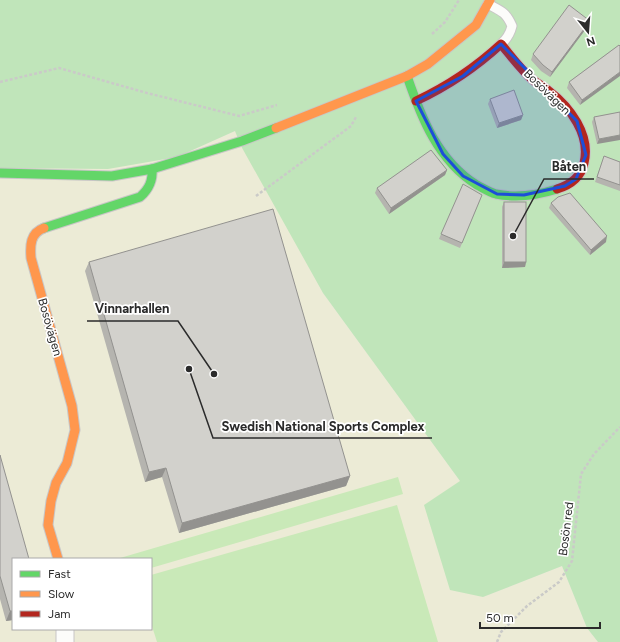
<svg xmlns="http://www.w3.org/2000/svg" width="620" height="642" font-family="Figtree,sans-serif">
	<rect width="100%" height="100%" fill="#eae8e0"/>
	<path fill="#ecebd6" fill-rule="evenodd" d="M235,131l88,162 137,188 23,116 79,-31 25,62 11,14h-598v-474l177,-11zM13,559h138v70h-138z"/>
	<polygon fill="#c0e5ba" points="0,0 620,0 620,642 598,642 587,628 562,566 483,597 450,590 424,505 460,481 323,293 241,146 235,131 177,157 108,169 0,168"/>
	<g fill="#c9e9b8">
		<polygon points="398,477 403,494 151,568 151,559 120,559 120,558"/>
		<polygon points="397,505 438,642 157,642 151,623 151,575"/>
	</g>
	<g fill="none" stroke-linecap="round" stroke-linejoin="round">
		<defs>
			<path id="lane" d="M488,4c13,7 18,8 24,22 -2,8 -5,13 -11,18"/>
			<polyline id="street" points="65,642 65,629"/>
			<g id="fast">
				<path d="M407,76c14,41 31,85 70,109 6,3 12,7 19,9 19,4 42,1 61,-5"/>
				<polyline points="0,173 112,176 152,169 242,141 276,128"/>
				<path d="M44,228l96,-31c9,-8 13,-16 12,-28"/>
			</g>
			<g id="slow">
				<polyline points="276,128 407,76 428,64 476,25 490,0"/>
				<path d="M44,228c-14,5 -14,18 -13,30l41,148 3,24 -8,33 -11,20 -5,18 -3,24 10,34"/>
			</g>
			<path id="jam" d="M416,101c32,-15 59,-33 85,-57 10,12 20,26 32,36 5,4 11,7 16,11 21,16 42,44 35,72 -3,14 -14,22 -27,26"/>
		</defs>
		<use href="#lane" stroke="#c8c6c6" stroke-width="11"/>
		<use href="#street" stroke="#c8c6c6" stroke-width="19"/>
		<use href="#fast" stroke="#c8c6c6" stroke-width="11"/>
		<use href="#slow" stroke="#c8c6c6" stroke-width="11"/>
		<use href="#jam" stroke="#c8c6c6" stroke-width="11"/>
		<g stroke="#cacac8" stroke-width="2.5" stroke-dasharray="3 2" stroke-linecap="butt">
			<polyline points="432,34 445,22 459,0"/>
			<polyline points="0,82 59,68 147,93 239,116 277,105"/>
			<polyline points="256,196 351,126 356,117"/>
			<polyline points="497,642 501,632 527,606 559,582 572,561 581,474 594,454 620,427"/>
		</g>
		<use href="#lane" stroke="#fcfcfa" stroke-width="9"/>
		<use href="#street" stroke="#fcfcfa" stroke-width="17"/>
		<use href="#fast" stroke="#63d668" stroke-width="9"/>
		<use href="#slow" stroke="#ff974d" stroke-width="9"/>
		<use href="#jam" stroke="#b3261e" stroke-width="9"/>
	</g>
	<g fill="#b5b4af">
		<polygon points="590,21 588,26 550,77 541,71 531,60 533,54"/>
		<polygon points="619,45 580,105 567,88 569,82"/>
		<polygon points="490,99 523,115 521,120 497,128 488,104"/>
		<polygon points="620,112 597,144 592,122 594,117"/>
		<polygon points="604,156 620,162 620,191 595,182"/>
		<polygon points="447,170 445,175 389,214 375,193 377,188"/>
		<polygon points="482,195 460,248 439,239 441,234"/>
		<polygon points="504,202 526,262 525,267 502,268 502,207"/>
		<polygon points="551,203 606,242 590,255 549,208"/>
		<polygon points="89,262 350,476 346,486 179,533 162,477 145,482 85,271"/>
		<polygon points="0,455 13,559 13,620 6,621 0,599"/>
	</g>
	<g fill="#93928f">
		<polygon points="590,21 588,26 550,77 552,72"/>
		<polygon points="620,72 620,76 580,105 582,100"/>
		<polygon points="523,115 521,120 497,128 499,123"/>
		<polygon points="620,135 620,140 597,144 599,139"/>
		<polygon points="447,170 445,175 389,214 391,208"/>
		<polygon points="607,236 606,242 590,255 591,250"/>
		<polygon points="504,262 526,262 525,267 502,268"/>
		<polygon points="166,468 162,477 145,482 149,472"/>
		<polygon points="350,476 346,486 179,533 182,523"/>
		<polygon points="10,611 13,611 13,620 6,621"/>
	</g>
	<g fill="#d2d1cc" stroke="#93928f">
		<polygon points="569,5 590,21 552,72 543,65 533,54"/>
		<polygon points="619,45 620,46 620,72 582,100 569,82"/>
		<polygon points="514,90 523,115 499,123 490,99"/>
		<polygon points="620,112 620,135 599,139 594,117"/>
		<polygon points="431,150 447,170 391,208 377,188"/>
		<polygon points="604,156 620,162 620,185 597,177"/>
		<polygon points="463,184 482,195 462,243 441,234"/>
		<polygon points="570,193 607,236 591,250 551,203 558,197"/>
		<rect x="504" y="202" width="22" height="60"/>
		<polygon points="273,209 350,476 182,523 166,468 149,472 89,262"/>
		<polygon points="0,455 29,559 13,559 13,611 10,611 0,576"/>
	</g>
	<path fill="#1d4ed8" fill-opacity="0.2" stroke="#1d4ed8" stroke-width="3" stroke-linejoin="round" d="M501,44l76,77 9,34 -10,24 -11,7 -41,9 -27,-1 -34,-18 -20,-22 -27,-53 47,-25z"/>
	<g text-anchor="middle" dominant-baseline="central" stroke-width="3.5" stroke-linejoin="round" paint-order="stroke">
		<g font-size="12" fill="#2b2b2b" stroke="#fff">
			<text transform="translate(547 92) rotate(44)">Bosövägen</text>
			<text transform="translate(50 327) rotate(74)">Bosövägen</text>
			<text transform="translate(566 529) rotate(-83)">Bosön red</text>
		</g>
	</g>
	<path fill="none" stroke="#2b2b2b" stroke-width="1.5" d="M513 236L544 179H594M214 374L178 321H87M189 369L213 438H432"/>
	<g fill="#2b2b2b" stroke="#fff" stroke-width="1.5">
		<circle cx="513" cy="236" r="4"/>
		<circle cx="214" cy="374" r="4"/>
		<circle cx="189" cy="369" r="4"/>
	</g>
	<g font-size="13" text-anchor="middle" font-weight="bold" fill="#2b2b2b" stroke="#fff" stroke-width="3.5" stroke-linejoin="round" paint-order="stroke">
		<text x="569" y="171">Båten</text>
		<text x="132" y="313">Vinnarhallen</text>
		<text x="323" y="431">Swedish National Sports Complex</text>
	</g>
	<rect x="12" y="558" width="140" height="72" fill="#ffffff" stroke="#aaaaaa"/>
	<rect x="20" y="571" width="20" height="6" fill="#63d668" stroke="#aaaaaa"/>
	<text x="48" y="578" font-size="12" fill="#2b2b2b">Fast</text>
	<rect x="20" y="591" width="20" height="6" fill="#ff974d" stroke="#aaaaaa"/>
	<text x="48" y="598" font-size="12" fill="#2b2b2b">Slow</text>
	<rect x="20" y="611" width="20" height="6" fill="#b3261e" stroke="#aaaaaa"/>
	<text x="48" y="618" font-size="12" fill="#2b2b2b">Jam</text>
	<g transform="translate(588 32) rotate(163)" stroke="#ffffff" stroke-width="3" paint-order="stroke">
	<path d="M0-3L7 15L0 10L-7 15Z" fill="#2b2b2b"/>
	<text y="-6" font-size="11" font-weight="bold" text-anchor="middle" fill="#2b2b2b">N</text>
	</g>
	<path d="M480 622v6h120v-6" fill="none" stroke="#2b2b2b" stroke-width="2"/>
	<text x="486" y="622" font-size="12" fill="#2b2b2b" stroke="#ffffff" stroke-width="3" paint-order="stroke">50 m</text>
</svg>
